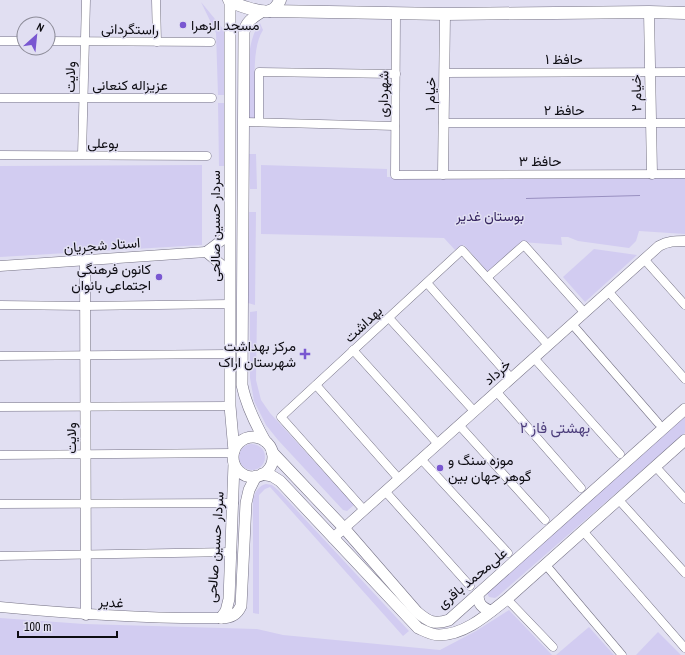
<svg xmlns="http://www.w3.org/2000/svg" width="685" height="655" font-family="'Archivo Narrow',Vazirmatn,sans-serif">
	<rect width="100%" height="100%" fill="#e1dff2"/>
	<g fill="#d2ccf1">
		<polygon points="201,2 224,30 224,95 218,95 216,33"/>
		<path d="M260,23l3,7c-13,20 -7,65 -7,90l-7,-1c0,-26 -6,-75 11,-96z"/>
		<polygon points="218,103 224,103 225,166 219,166"/>
		<polygon points="249,154 256,154 257,189 250,189"/>
		<polygon points="202,165 202,245 0,257 0,166"/>
		<polygon points="261,165 387,169 387,177 685,177 685,234 639,231 636,241 629,248 578,241 568,237 561,237 562,245 521,242 488,272 464,245 455,250 444,238 261,234"/>
		<polygon points="249,212 256,212 255,305 248,303"/>
		<polygon points="594,249 637,255 585,302 563,277"/>
		<polygon points="257,311 256,380 261,400 270,413 354,505 347,511 343,510 278,440 266,425 254,401 250,378 250,312"/>
		<polygon points="685,416 685,433 498,596 495,598 489,597 486,591"/>
		<circle cx="252" cy="457" r="13"/>
		<path d="M266,484l6,1 6,5 131,141 -6,5 -133,-149 -5,2 -6,6v119l-6,-1v-115c3,-6 5,-12 13,-14z"/>
		<polygon points="509,610 552,655 0,655 0,618 84,624 257,629 283,635 440,650 476,631"/>
		<polygon points="589,627 614,655 556,655"/>
		<polygon points="658,632 681,655 636,655"/>
	</g>
	<polygon fill="#988fc0" points="640,195 640,196 526,199 526,198"/>
	<g fill="none" stroke-linecap="round" stroke-linejoin="round">
		<defs>
			<g id="minor">
				<polyline points="156,0 157,42"/>
				<polyline points="396,14 395,175 685,174"/>
				<polyline points="0,41 24,41"/>
				<polyline points="48,41 211,42"/>
				<polyline points="444,73 685,72"/>
				<polyline points="0,98 212,98"/>
				<polyline points="244,122 395,126"/>
				<polyline points="259,122 259,72 396,74"/>
				<polyline points="443,123 685,123"/>
				<polyline points="0,155 207,156"/>
				<polyline points="82,155 86,0"/>
				<polyline points="644,259 685,305"/>
				<polyline points="490,275 524,245 584,312"/>
				<polyline points="427,283 511,378"/>
				<polyline points="608,291 685,379"/>
				<polyline points="0,305 85,306 230,304"/>
				<polyline points="389,318 474,411"/>
				<polyline points="572,324 658,423"/>
				<polyline points="353,350 438,444"/>
				<polyline points="0,356 230,354"/>
				<polyline points="534,358 620,454"/>
				<polyline points="316,385 399,479"/>
				<polyline points="496,391 581,488"/>
				<polyline points="0,407 230,406"/>
				<polyline points="459,425 545,520"/>
				<polyline points="0,455 233,453"/>
				<polyline points="421,459 508,553"/>
				<polyline points="655,466 685,499"/>
				<polyline points="385,491 470,586"/>
				<polyline points="618,499 685,573"/>
				<polyline points="0,504 234,503"/>
				<polyline points="364,510 281,417 462,250 548,345"/>
				<polyline points="583,531 685,648"/>
				<polyline points="0,556 232,552"/>
				<polyline points="545,564 622,655"/>
				<polyline points="507,599 553,647"/>
			</g>
			<g id="tertiary">
				<polyline points="649,12 652,174"/>
				<polyline points="443,174 445,14"/>
				<polyline points="206,252 230,272"/>
				<polyline points="206,252 230,234"/>
				<polyline points="85,260 86,615"/>
				<polyline points="0,266 206,252"/>
				<path d="M333,538l326,-292c9,-5 16,-5 26,-5"/>
				<path d="M0,607c74,7 147,12 221,11"/>
			</g>
			<g id="secondary">
				<polyline points="230,1 230,406 234,451"/>
				<path d="M263,11c-9,6 -17,10 -19,21l-2,353c4,20 13,38 23,56"/>
				<circle cx="253" cy="457" r="20"/>
				<path d="M272,452l72,76 73,84c12,10 17,13 32,8l236,-211"/>
				<path d="M262,474l10,2 8,5 138,147c7,3 14,7 21,7 26,0 49,-21 68,-36l178,-159"/>
				<path d="M478,594c0,10 4,14 13,17"/>
				<path d="M221,618c10,0 16,-3 20,-12l5,-103 3,-13 7,-14"/>
				<polyline points="221,618 226,611 229,599 234,464"/>
			</g>
			<g id="primary">
				<path d="M229,0c7,5 31,13 40,11 6,-1 9,-6 11,-11"/>
				<polyline points="270,11 445,14 649,12 685,13"/>
			</g>
		</defs>
		<use href="#minor" stroke="#757284" stroke-width="9"/>
		<use href="#tertiary" stroke="#757284" stroke-width="11"/>
		<use href="#secondary" stroke="#757284" stroke-width="12"/>
		<use href="#primary" stroke="#757284" stroke-width="13"/>
		<use href="#minor" stroke="#fff" stroke-width="8"/>
		<use href="#tertiary" stroke="#fff" stroke-width="10"/>
		<use href="#secondary" stroke="#fff" stroke-width="11"/>
		<use href="#primary" stroke="#fff" stroke-width="12"/>
	</g>
	<g fill="#7957d1" stroke="#e1dff2" stroke-width="1.5">
		<circle cx="183" cy="25" r="4"/>
		<circle cx="159" cy="277" r="4"/>
		<path d="M303 348h4v4h4v4h-4v4h-4v-4h-4v-4h4z"/>
		<circle cx="440" cy="468" r="4"/>
	</g>
	<g text-anchor="middle" dominant-baseline="central" stroke-width="3" stroke-linejoin="round" paint-order="stroke">
		<g font-size="14" fill="#0d0c12" stroke="#e1dff2" text-anchor="start">
			<text x="191" y="25">مسجد الزهرا</text>
			<text x="151" y="269" text-anchor="end">کانون فرهنگی<tspan x="151" dy="16">اجتماعی بانوان</tspan></text>
			<text x="296" y="346" text-anchor="end">مرکز بهداشت<tspan x="296" dy="16">شهرستان اراک</tspan></text>
			<text x="448" y="460">موزه سنگ و<tspan x="448" dy="16">گوهر جهان بین</tspan></text>
		</g>
		<g font-size="14" fill="#0d0c12" stroke="#e1dff2">
			<text transform="translate(130 29) rotate(1)">راستگردانی</text>
			<text x="564" y="59">حافظ ۱</text>
			<text transform="translate(70 77) rotate(-89)">ولایت</text>
			<text x="130" y="85">عزیزاله کنعانی</text>
			<text transform="translate(636 93) rotate(-91)">خیام ۲</text>
			<text transform="translate(383 94) rotate(-89)">شهرداری</text>
			<text transform="translate(430 94) rotate(-89)">خیام ۱</text>
			<text x="564" y="110">حافظ ۲</text>
			<text transform="translate(103 143) rotate(1)">بوعلی</text>
			<text x="540" y="161">حافظ ۳</text>
			<text transform="translate(215 226) rotate(-90)">سردار حسین صالحی</text>
			<text transform="translate(102 245) rotate(-4)">استاد شجریان</text>
			<text transform="translate(363 324) rotate(-43)">بهداشت</text>
			<text transform="translate(497 372) rotate(-42)">خرداد</text>
			<text transform="translate(71 438) rotate(-90)">ولایت</text>
			<text transform="translate(215 547) rotate(-86)">سردار حسین صالحی</text>
			<text transform="translate(472 578) rotate(-40)">علی‌محمد باقری</text>
			<text transform="translate(111 602) rotate(3)">غدیر</text>
		</g>
		<g font-size="14" fill="#362561" stroke="#e1dff2">
			<text x="490" y="216">بوستان غدیر</text>
		</g>
		<g font-size="15" fill="#4d3e7c" stroke="#e1dff2">
			<text x="555" y="427">بهشتی فاز ۲</text>
		</g>
	</g>
	<g transform="translate(36 36) rotate(27)"><circle r="19" fill="#e1dff2" stroke="#8c8b98"/>
	<path d="M0-3L7 15L0 10L-7 15Z" fill="#7957d1"/>
	<text y="-6" font-size="11" font-weight="bold" text-anchor="middle" fill="#0d0c12">N</text>
	</g>
	<path d="M18 631v6h99v-6" fill="none" stroke="#0d0c12" stroke-width="2"/>
	<text x="24" y="631" font-size="12" fill="#0d0c12" stroke="#e1dff2" stroke-width="3" paint-order="stroke">100 m</text>
</svg>
